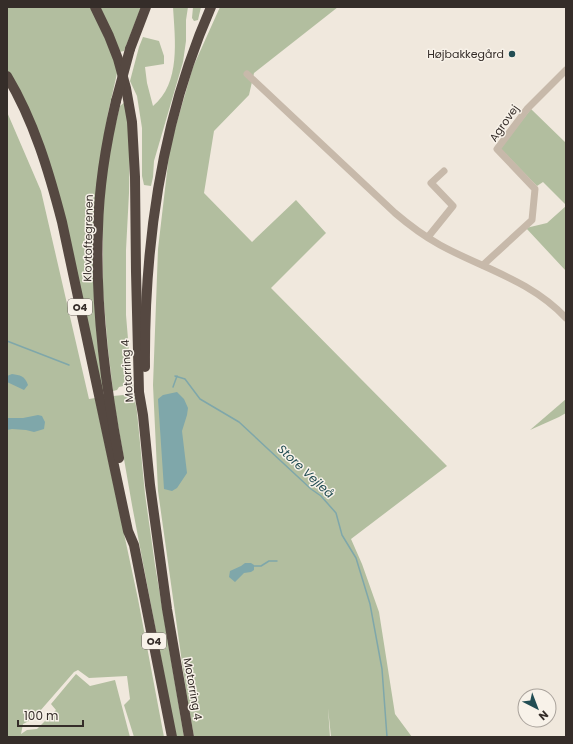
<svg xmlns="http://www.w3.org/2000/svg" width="573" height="744" font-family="Poppins,sans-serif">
	<rect width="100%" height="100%" fill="#f0e8dd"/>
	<g fill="#b2be9f">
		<polygon points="7,7 92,7 118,69 108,113 99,170 104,391 101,392 74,265 15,85 7,71"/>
		<polygon points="100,7 141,7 124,51 119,52"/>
		<path d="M173,7h15l-2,13v21l-3,21 -29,99 -1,16 -2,9 -7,-1 -2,-9v-48l-5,-32 -7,-15 9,-34 4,-10 16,4 5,15v8l-19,3 2,16 6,23c28,-23 22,-66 20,-99z"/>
		<polygon points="193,7 201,7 198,20 194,21 192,18"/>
		<polygon points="220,7 338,7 254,73 249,95 214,131 204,193 252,242 296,200 326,233 271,288 447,466 351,539 362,564 379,612 395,714 412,737 331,737 328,708 330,737 194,737 186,691 158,491 153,385 158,249 170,146 193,67"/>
		<polygon points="125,102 130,131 129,193 126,250 126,315 129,351 133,389 129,389 127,385 119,387 117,390 113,391 108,349 103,292 103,201 107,159 120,106"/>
		<polygon points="531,109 566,143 566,205 543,182 537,186 500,148"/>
		<polygon points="7,112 41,191 89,399 95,398 138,599 164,737 134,737 124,705 130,699 127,676 89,678 78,670 74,672 33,719 23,724 21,734 27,730 37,729 56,710 51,704 76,674 90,686 115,680 130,737 7,737"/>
		<polygon points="566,206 566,271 526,228 547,223"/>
		<polygon points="134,394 137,412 145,494 155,565 184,737 176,737 132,505 113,396"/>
		<polygon points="566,399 566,413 559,417 530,430"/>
	</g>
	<g fill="#7fa7aa">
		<path d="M12,374c8,1 13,2 16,11l-4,5 -17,-8v-6z"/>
		<polygon points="177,392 184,399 188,408 187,415 182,431 187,473 177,488 172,491 164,489 158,399 163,395"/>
		<polygon points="38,415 42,416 45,422 44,429 34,432 26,430 12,429 7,430 7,418 23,418"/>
		<polygon points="245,563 251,563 254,565 254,570 251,572 244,573 235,582 229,577 230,571 241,566"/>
	</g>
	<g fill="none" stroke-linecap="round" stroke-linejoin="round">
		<g stroke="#7fa7aa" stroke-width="1.5">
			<polyline points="7,341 69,365"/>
			<polyline points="175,376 185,379 200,399 239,422 311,489 321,496 336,513 342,535 356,558 370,604 382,669 387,737"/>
			<polyline points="173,387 177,376"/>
			<polyline points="254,566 261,566 269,561 277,561"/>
		</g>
		<g stroke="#c7b9aa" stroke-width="7">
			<path d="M247,74l148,139c14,12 29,23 45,32 44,24 90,35 126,73"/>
			<polyline points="428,237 453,206 431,183 444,171"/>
			<polyline points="483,265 532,220 535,189 497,149 527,109 566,70"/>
		</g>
		<g stroke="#554841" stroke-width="10">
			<polyline points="95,7 109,36 118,59 126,88 132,122 135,177 136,272 139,392 143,415 150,485 167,609 189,737"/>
			<polyline points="130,49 146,7"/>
			<path d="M7,76c27,45 42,96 55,146l66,309 6,14 38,192"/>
			<path d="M116,101c-10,42 -17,85 -18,128 -3,77 7,154 21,229"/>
			<path d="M145,367c-1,-124 16,-246 66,-360"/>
		</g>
		<polyline stroke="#554841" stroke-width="10" points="116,101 130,49"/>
	</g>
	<circle fill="#224d53" stroke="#f8f2e9" stroke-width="1.5" cx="512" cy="54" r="4"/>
	<g text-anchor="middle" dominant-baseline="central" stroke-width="3" stroke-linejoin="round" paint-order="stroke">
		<g fill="#f8f2e9" stroke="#706863" stroke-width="1">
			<rect x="68" y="299" width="24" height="16" rx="3"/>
			<rect x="142" y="633" width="24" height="16" rx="3"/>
		</g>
		<g font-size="10" font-weight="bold" fill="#352d29">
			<text x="80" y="307">O4</text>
			<text x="154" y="641">O4</text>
		</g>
		<g font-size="11" fill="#352d29" stroke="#f8f2e9" text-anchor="end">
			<text x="504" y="54">Højbakkegård</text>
		</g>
		<g font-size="11" fill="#352d29" stroke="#f8f2e9">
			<text transform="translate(504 123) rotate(-55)">Agrovej</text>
			<text transform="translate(88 238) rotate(-89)">Klovtoftegrenen</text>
			<text transform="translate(127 371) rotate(-94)">Motorring 4</text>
			<text transform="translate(193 689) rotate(80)">Motorring 4</text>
		</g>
		<g font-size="12" font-style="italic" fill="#224d53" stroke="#f8f2e9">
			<text transform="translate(306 471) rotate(43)">Store Vejleå</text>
		</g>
	</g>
	<rect width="573" height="744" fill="none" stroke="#352d29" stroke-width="16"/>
	<g transform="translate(537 708) rotate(138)"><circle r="19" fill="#f8f2e9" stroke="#aaa39c"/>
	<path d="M0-3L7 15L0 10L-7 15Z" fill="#224d53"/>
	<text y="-6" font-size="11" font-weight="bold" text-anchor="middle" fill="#352d29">N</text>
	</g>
	<path d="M18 720v6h65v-6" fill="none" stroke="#352d29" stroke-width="2"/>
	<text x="24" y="720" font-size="12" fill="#352d29" stroke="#f8f2e9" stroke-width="3" paint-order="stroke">100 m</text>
</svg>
